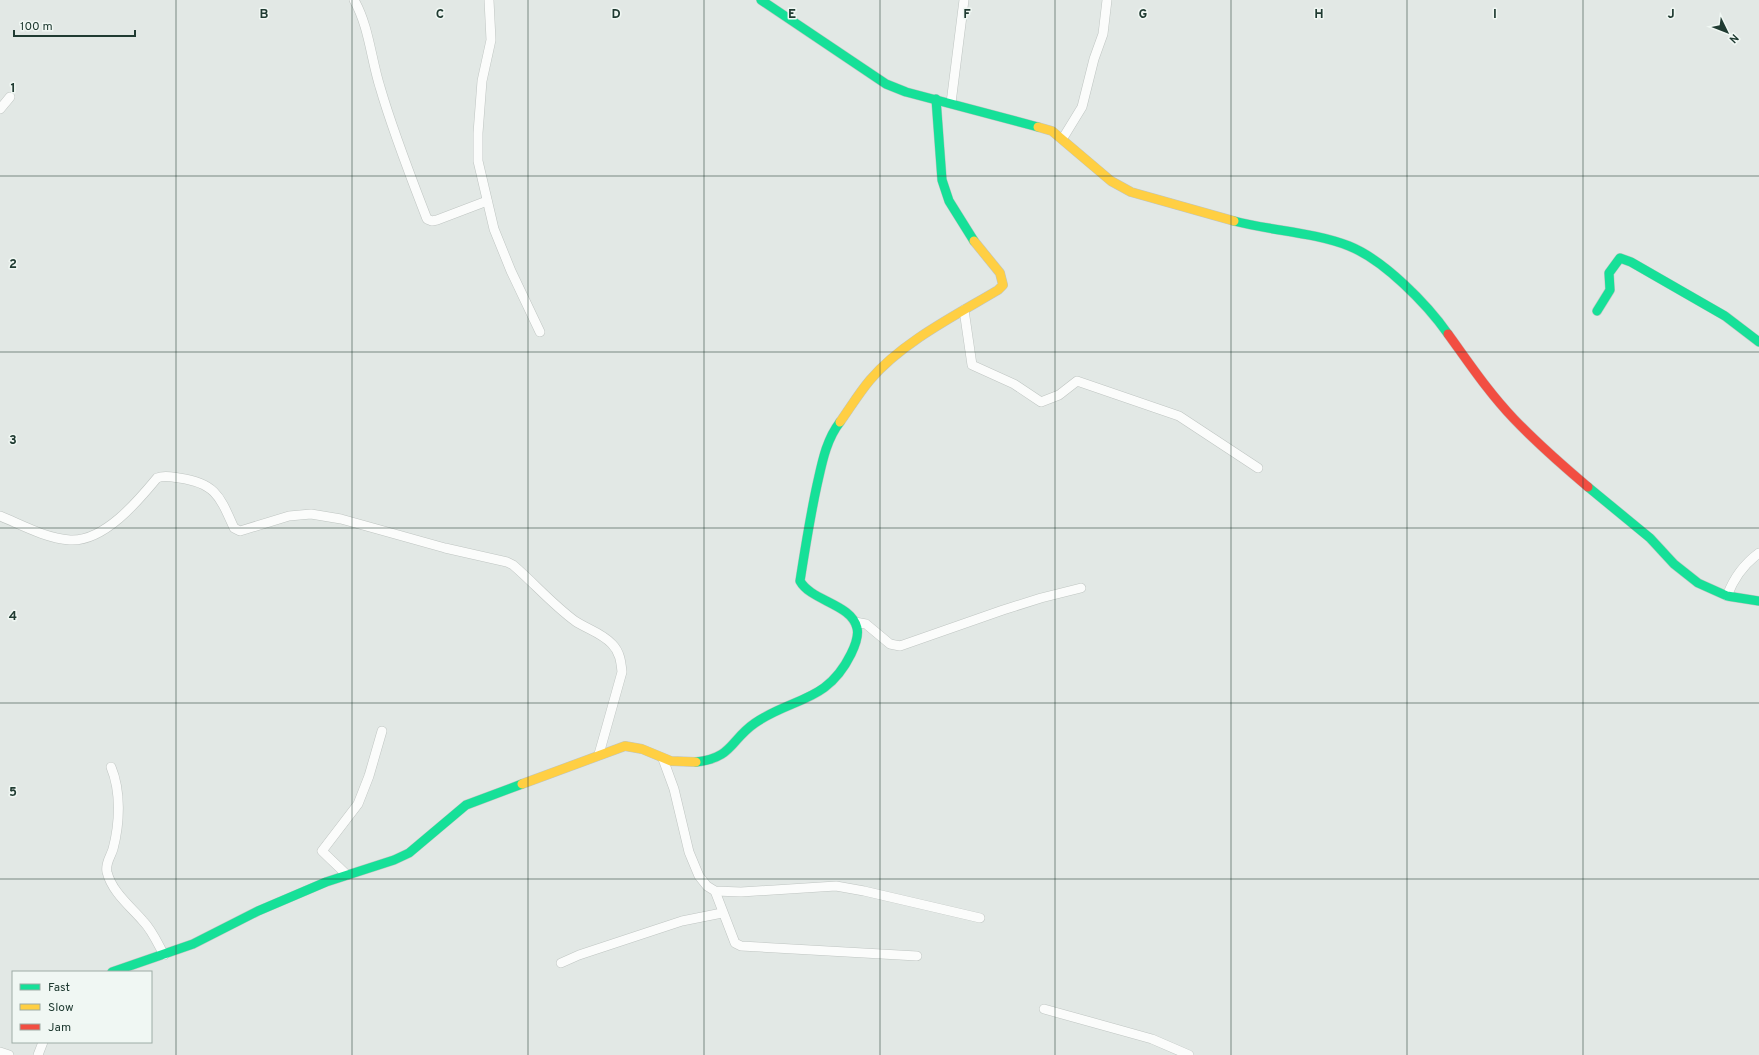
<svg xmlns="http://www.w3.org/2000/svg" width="1759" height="1055" font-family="Overpass,sans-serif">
	<rect width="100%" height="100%" fill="#e2e8e5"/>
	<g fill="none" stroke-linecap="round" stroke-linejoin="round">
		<defs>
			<g id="street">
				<path d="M354,0c15,26 17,59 26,87 13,45 30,88 47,132l5,2 5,-1 50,-19"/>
				<polyline points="489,0 491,40 482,81 478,133 478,161 494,229 511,271 540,332"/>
				<polyline points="951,103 964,0"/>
				<polyline points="0,109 10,97"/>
				<polyline points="1063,138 1082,107 1094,59 1103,34 1107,0"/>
				<polyline points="964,310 972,365 1014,384 1041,402 1059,395 1077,381 1179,416 1258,468"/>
				<path d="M0,516c22,9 45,22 70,24 34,2 68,-39 87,-62 7,-3 15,-1 22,0 37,5 41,19 55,50l6,3 49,-15 22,-2 30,5 104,29 62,14 6,3c21,18 39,39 62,56 12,8 27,12 37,23 8,8 9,18 10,28l-23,82"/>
				<path d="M1727,596c7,-19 17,-32 32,-43"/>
				<polyline points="855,622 866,624 890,644 900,646 1003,610 1041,598 1081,588"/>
				<polyline points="663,759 674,789 689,852 699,876 707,886 715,891 741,892 836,886 864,891 980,918"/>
				<path d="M111,767c10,24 9,56 2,82 -2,7 -8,14 -6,23 5,20 23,34 36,49 9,9 15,23 21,34"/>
				<polyline points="347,875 322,851 358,804 369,776 382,731"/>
				<polyline points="715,891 735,943 741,946 917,956"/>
				<polyline points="561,963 579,955 682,921 722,913"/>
				<polyline points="1044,1009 1152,1039 1189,1055"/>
				<polyline points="0,1052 9,1055"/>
				<polyline points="38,1055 43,1042"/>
			</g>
			<g id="fast">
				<polyline points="761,0 886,84 906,92 1038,127"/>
				<polyline points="936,99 942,180 949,201 974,241"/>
				<path d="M1234,221c38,10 79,11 115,25 35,14 78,58 99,88"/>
				<polyline points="1597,311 1610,290 1609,273 1620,258 1631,262 1725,316 1759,342"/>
				<polyline points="1588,487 1650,538 1674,564 1698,583 1727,596 1759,601"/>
				<path d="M696,762c37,-4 34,-22 59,-39 38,-26 72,-20 96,-69 4,-8 8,-18 6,-26 -5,-24 -46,-27 -57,-47 5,-32 10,-64 17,-96 5,-22 9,-45 23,-63"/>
				<polyline points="112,972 193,944 258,911 326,882 394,860 409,853 466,805 522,784"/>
			</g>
			<g id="slow">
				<polyline points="1038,127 1052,131 1111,181 1131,192 1234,221"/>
				<path d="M840,422c10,-14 19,-29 30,-42 32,-38 86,-65 128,-90l5,-5 -3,-12 -26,-32"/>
				<polyline points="522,784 625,746 642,749 671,761 696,762"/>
			</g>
			<path id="jam" d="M1448,334c21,29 41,59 66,85 23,24 48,46 74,68"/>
		</defs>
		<use href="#street" stroke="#bfc5c2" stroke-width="10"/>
		<use href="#fast" stroke="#bec5c2" stroke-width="10"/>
		<use href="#slow" stroke="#bec5c2" stroke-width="10"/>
		<use href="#jam" stroke="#bec5c2" stroke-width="10"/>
		<use href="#street" stroke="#fbfcfb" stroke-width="9"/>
		<use href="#fast" stroke="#16e098" stroke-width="9"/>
		<use href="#slow" stroke="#ffcf43" stroke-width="9"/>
		<use href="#jam" stroke="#f24e42" stroke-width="9"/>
	</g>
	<path fill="none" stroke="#203b32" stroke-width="1" stroke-opacity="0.55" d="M176,0v1055M352,0v1055M528,0v1055M704,0v1055M880,0v1055M1055,0v1055M1231,0v1055M1407,0v1055M1583,0v1055M0,176h1759M0,352h1759M0,528h1759M0,703h1759M0,879h1759"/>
	<g font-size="13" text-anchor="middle" font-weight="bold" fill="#203b32" stroke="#f0f7f3" stroke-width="3" stroke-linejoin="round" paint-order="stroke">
		<text x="264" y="18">B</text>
		<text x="440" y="18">C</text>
		<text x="616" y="18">D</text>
		<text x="792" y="18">E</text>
		<text x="967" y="18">F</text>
		<text x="1143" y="18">G</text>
		<text x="1319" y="18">H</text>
		<text x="1495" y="18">I</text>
		<text x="1671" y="18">J</text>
		<text x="13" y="92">1</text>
		<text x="13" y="268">2</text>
		<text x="13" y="444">3</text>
		<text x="13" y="620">4</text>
		<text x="13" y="796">5</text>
	</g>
	<rect x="12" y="971" width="140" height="72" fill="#f0f7f3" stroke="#9daca6"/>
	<rect x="20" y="984" width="20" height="6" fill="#16e098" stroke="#9daca6"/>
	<text x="48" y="991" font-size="12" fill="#203b32">Fast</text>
	<rect x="20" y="1004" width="20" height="6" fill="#ffcf43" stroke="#9daca6"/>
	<text x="48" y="1011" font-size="12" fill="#203b32">Slow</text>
	<rect x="20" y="1024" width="20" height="6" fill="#f24e42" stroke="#9daca6"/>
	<text x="48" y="1031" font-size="12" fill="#203b32">Jam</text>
	<g transform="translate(1727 32) rotate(133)" stroke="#f0f7f3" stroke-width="3" paint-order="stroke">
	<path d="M0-3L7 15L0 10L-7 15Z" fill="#203b32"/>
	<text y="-6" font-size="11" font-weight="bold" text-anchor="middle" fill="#203b32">N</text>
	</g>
	<path d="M14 30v6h121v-6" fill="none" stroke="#203b32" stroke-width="2"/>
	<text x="20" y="30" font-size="12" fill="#203b32" stroke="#f0f7f3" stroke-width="3" paint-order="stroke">100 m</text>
</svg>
